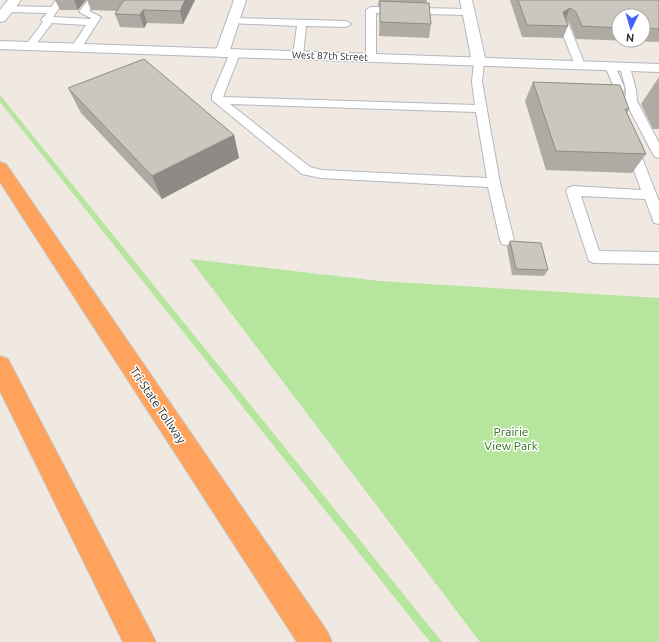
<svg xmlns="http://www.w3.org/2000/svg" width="659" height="642" font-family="Ubuntu,sans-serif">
	<rect width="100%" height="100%" fill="#efe9e1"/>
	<g fill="#b6e59e">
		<polygon points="0,95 442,642 430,642 0,102"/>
		<polygon points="190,259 380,281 659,298 659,642 480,642"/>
	</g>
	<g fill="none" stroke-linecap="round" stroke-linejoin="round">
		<defs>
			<g id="lane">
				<polygon points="56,0 65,0 53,17 90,19 91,18 79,12 88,0 96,0 89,11 101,17 80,50 76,51 71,48 86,25 52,23 33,48 27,48 25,46 43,22 41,20 47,13 8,12 3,9 8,6 51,7"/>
				<polygon points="371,7 469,9 474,12 469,15 376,13 376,58 371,61 366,58 366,10"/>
				<polygon points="233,18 346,21 351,24 346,27 306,26 303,55 298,58 293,55 297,26 230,23 228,21"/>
				<polygon points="564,22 569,25 585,65 584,67 580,68 575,65 559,25"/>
				<path d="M235,50l5,3 -17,44 252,8 -3,-23 2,-20 5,-3 4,1 1,2 -2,20 18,101 14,57 -2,4 -5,1 -5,-1 -2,-4 -12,-53 -167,-9 -19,-4 -90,-74v-5l18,-42zM230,104l246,8 11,66 -166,-8 -11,-3z"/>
				<polygon points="610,63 615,66 624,87 622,105 616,108 610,105 614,87 605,66"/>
				<polygon points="625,64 630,67 636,90 637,101 659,143 659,158 655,157 653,154 625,101 626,90 620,67"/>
				<polygon points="631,141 635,142 637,145 659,201 659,224 654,223 645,199 581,196 599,251 659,252 659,264 594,263 589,261 566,191 568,188 573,186 641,190 625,145 627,142"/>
			</g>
			<g id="street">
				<polygon points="234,0 246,0 229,53 227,56 222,57 217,56 215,53"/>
				<polygon points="460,0 472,0 486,62 484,65 479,66 474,65 472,62"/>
			</g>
			<g id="secondary">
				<polygon points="8,0 21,0 5,21 0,22 0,10"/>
				<polygon points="0,41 659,64 659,72 0,49"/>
			</g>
			<g id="highway">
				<polygon points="0,162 6,164 327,631 332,642 297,642 0,182"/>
				<polygon points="0,356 8,359 156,642 123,642 0,391"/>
			</g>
		</defs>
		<use href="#lane" stroke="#b4b7c1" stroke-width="2"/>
		<use href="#street" stroke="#b4b7c1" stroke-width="2"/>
		<use href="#secondary" stroke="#b4b7c1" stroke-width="2"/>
		<use href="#highway" stroke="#c9c9c9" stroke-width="2"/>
		<use href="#lane" fill="#fff" fill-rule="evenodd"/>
		<use href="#street" fill="#fff" fill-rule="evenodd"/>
		<use href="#secondary" fill="#fff" fill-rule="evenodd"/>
		<use href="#highway" fill="#ffa35c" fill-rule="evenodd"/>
	</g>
	<g fill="#afaba4" fill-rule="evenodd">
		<polygon points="55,0 86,0 78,10 60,10"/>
		<polygon points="87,0 195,0 183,24 147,23 144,28 120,27 115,14 117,11 91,10"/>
		<polygon points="379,0 427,0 426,3 431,24 429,38 379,36 380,6 378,6"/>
		<path d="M510,0h149v42l-83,-3 -6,-15 -4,-2 2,4 -5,12 -41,-1zM619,16h24v24h-24z"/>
		<polygon points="659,77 659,129 653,129 641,104"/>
		<polygon points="533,82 629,109 627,113 646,154 632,173 546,170 525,101"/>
		<polygon points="68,88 234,135 239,158 162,199 81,113"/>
		<polygon points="510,241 548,270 544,276 512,275 507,247"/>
	</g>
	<g fill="#8e8b86">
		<polygon points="74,0 86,0 78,10"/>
		<polygon points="185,0 195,0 183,24 180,11"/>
		<polygon points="570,8 565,21 563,12"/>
		<polygon points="143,10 147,23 144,28 140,15"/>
		<polygon points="234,135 239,158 162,199 152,176"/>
	</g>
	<g fill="#cbc7bf" stroke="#8e8b86">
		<polygon points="124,0 185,0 180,11 143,10 140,15 115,14"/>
		<polygon points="518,0 659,0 659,29 643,28 643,16 619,16 619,28 582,26 576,12 570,8 563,12 568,26 527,25"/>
		<polygon points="380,1 429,3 431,24 380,22"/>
		<polygon points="144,59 234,135 152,176 68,88"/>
		<polygon points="533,82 620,85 629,109 625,109 646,154 556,151"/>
		<polygon points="510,241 541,243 548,270 516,269"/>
	</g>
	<g text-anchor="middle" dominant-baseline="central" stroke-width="3" stroke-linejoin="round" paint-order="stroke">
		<g font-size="10" fill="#2e2e2e" stroke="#fff">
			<text transform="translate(330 56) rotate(2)">West 87th Street</text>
		</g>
		<g font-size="12" fill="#2e2e2e" stroke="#fff">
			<text transform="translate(158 405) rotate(56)">Tri-State Tollway</text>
		</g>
		<g font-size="12" fill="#2c6e1b" stroke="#fff">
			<text x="511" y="431">Prairie<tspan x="511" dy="14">View Park</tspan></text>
		</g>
	</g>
	<g transform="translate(631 28) rotate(185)"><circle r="19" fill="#ffffff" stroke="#ababab"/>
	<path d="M0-3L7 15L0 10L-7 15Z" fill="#4264fb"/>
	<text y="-6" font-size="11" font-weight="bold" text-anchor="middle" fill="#2e2e2e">N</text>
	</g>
</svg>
